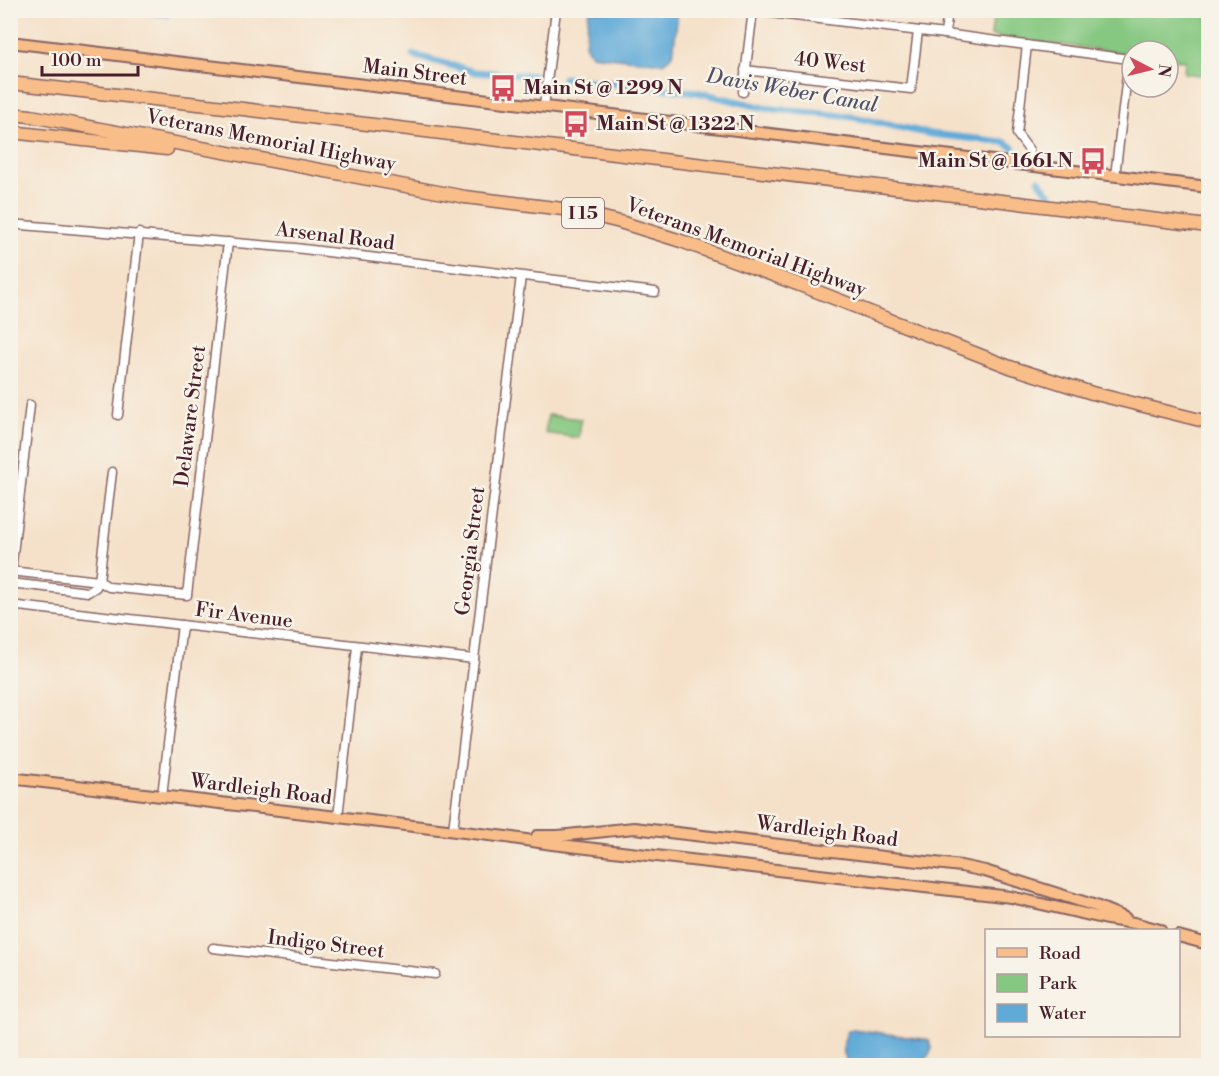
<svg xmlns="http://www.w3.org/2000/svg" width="1219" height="1076" font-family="'Libre Bodoni',serif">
	<rect width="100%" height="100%" fill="#f7f3e8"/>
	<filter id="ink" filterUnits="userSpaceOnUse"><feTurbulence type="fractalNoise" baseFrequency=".0167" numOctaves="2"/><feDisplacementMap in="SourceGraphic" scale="12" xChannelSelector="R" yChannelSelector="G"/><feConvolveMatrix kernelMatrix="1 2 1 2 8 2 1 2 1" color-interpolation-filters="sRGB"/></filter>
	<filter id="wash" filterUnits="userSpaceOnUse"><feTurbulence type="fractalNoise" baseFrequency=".008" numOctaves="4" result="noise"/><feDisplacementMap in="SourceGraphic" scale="24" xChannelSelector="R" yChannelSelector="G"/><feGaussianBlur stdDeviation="1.35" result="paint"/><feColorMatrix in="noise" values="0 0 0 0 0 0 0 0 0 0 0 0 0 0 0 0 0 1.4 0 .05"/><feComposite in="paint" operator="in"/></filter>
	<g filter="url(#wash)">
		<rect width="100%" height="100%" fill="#f5e1c9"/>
		<g fill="#86c881" stroke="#687456" stroke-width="1.5">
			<polygon points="994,11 1208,11 1208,105 1204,104 1207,76 1184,73 1185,61 1168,59 1168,51 1132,51 1132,54 991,36"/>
			<polygon points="548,415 581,419 579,438 545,433"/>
		</g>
		<g fill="#60aad8" stroke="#556482" stroke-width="1.5">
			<polygon points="589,11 678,11 673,55 663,63 591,55 585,44"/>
			<path d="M853,1029l76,11 3,8 -7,14c-24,5 -49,4 -74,3 -10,-8 -9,-23 -3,-34z"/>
		</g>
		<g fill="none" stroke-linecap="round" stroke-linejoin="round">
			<g stroke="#60aad8" stroke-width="7">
				<polyline points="132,10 167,14"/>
				<polyline points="413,55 475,72 538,76"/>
				<polyline points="564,78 697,92 765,108 853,117 931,134 1004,142 1013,147"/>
				<polyline points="1039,180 1051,196"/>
			</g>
		</g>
	</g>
	<g filter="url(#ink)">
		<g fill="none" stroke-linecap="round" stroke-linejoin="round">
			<defs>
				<g id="minor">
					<polyline points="753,11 945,34 1129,59 1115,176"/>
					<polyline points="945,34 948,10"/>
					<polyline points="1027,45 1017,134 1029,150 1033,166"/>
					<polyline points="745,70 911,89 918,31"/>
					<polyline points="743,92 753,10"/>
					<polyline points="544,106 556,10"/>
					<polyline points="10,224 295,248 655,292"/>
					<polyline points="118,415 139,233"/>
					<polyline points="10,571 99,581 109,587 187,595 228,242"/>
					<polyline points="11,571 30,405"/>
					<polyline points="10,583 88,592 96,587 99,581 112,472"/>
					<polyline points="10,605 474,659"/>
					<polyline points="162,796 182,625"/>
					<polyline points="338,817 357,647"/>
					<polyline points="453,830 521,276"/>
					<polyline points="213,948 435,974"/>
				</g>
				<g id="major">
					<polyline points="10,42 1208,187"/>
					<polyline points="10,778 506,837 552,844 1011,897 1107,919 1134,923 1160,930"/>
					<polyline points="537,836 558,836 634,828 961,866 985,871 1096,906 1125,918"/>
					<polyline points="1178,936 1208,944"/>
				</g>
				<g id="highway">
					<polyline points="10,83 243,109 1208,226"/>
					<polyline points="10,114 31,116 465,197 571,210 620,222 681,241 808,288 1010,367 1092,393 1208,422"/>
					<polyline points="10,132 167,149"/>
				</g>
			</defs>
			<use href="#minor" stroke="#866362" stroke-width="11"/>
			<use href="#major" stroke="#866362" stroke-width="14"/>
			<use href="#highway" stroke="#866362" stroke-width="15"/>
			<use href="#minor" stroke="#fff" stroke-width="8"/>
			<use href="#major" stroke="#f8bd89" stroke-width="10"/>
			<use href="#highway" stroke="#f8bd89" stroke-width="12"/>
		</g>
	</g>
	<defs>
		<symbol id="bus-bare" viewBox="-9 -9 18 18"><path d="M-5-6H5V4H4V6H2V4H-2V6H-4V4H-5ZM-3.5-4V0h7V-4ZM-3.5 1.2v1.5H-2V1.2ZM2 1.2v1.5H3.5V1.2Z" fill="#d1495b" stroke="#f7f3e8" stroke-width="2.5" paint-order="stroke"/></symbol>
	</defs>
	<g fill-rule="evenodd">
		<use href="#bus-bare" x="484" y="69" width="38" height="38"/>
		<use href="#bus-bare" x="557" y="105" width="38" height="38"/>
		<use href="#bus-bare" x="1074" y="142" width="38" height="38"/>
	</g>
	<g text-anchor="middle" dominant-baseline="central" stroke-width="5" stroke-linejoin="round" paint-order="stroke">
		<rect fill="#f7f3e8" stroke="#7e5f64" stroke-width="1.5" x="562" y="198" width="42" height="30" rx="4.5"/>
		<g font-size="18" font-weight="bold" fill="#4a1f2b">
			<text x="583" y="213">I 15</text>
		</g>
		<g font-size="20" fill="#4a1f2b" stroke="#f7f3e8">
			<text transform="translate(830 63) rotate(6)">40 West</text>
			<text transform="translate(415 73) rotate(7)">Main Street</text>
			<text transform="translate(271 141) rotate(11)">Veterans Memorial Highway</text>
			<text transform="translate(335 237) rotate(7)">Arsenal Road</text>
			<text transform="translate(746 248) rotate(20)">Veterans Memorial Highway</text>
			<text transform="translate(191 416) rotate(-83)">Delaware Street</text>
			<text transform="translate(471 551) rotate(-83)">Georgia Street</text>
			<text transform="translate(244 616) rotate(7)">Fir Avenue</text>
			<text transform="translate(261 790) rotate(7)">Wardleigh Road</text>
			<text transform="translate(827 832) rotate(7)">Wardleigh Road</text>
			<text transform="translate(326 945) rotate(7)">Indigo Street</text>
		</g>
		<g font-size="20" font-weight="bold" fill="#4a1f2b" stroke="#f7f3e8" text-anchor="start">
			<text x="523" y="88">Main St @ 1299 N</text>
			<text x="596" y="124">Main St @ 1322 N</text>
			<text x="1073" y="161" text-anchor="end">Main St @ 1661 N</text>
		</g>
		<g font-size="21" font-style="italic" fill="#525068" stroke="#f7f3e8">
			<text transform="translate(792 91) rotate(10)">Davis Weber Canal</text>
		</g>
	</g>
	<rect width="1219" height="1076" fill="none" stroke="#f7f3e8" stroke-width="36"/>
	<rect x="985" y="929" width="195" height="108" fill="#f7f3e8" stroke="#b29e9c" stroke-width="1.5"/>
	<rect x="997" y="948" width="30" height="9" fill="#f8bd89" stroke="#b29e9c" stroke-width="1.5"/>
	<text x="1039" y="959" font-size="18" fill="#4a1f2b">Road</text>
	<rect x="997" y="974" width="30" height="18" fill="#86c881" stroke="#b29e9c" stroke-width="1.5"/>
	<text x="1039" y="989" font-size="18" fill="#4a1f2b">Park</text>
	<rect x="997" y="1004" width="30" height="18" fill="#60aad8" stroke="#b29e9c" stroke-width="1.5"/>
	<text x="1039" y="1019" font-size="18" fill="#4a1f2b">Water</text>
	<g transform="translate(1150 69) rotate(97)"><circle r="28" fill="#f7f3e8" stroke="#b29e9c" stroke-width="1.5"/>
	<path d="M0-4.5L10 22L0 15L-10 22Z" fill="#d1495b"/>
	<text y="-9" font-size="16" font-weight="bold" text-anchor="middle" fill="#4a1f2b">N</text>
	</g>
	<path d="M42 66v9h96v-9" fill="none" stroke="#4a1f2b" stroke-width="3"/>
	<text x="51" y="66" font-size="18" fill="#4a1f2b" stroke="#f7f3e8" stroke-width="4.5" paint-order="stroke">100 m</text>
</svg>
